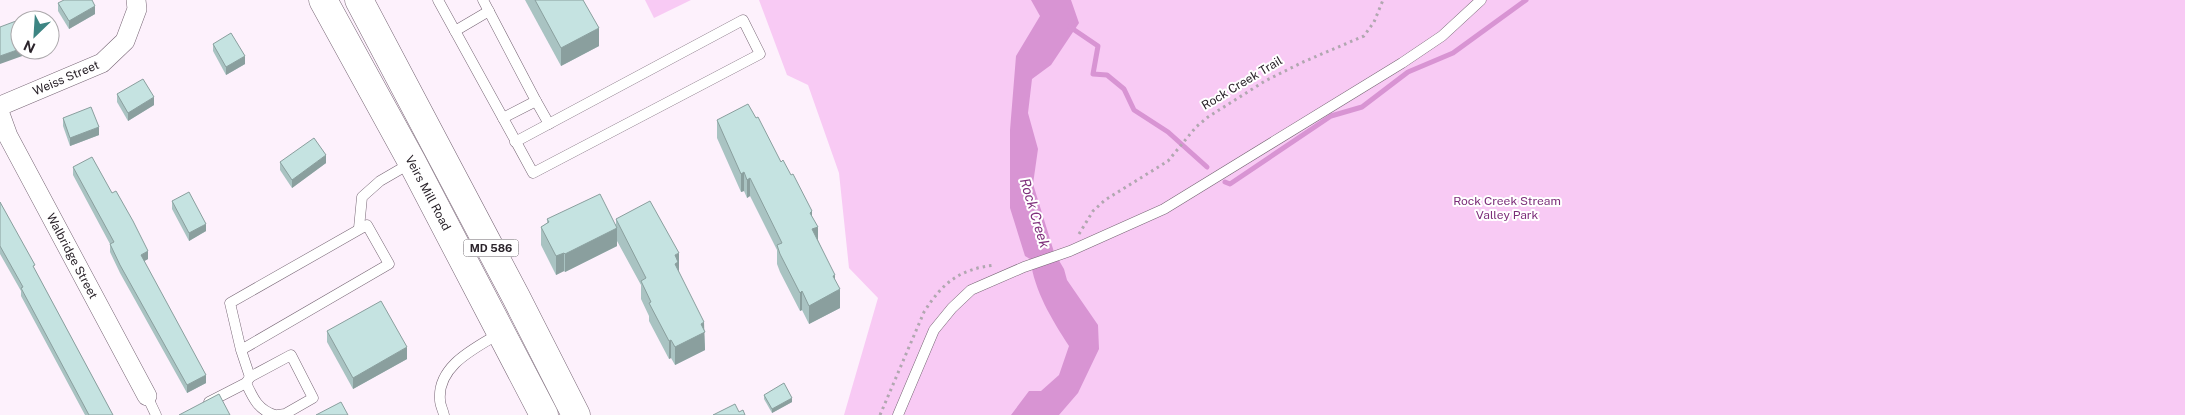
<svg xmlns="http://www.w3.org/2000/svg" width="2185" height="415" font-family="'Public Sans',sans-serif">
	<rect width="100%" height="100%" fill="#fdf1fc"/>
	<g fill="#f8caf4">
		<polygon points="645,0 691,0 654,18"/>
		<polygon points="759,0 2185,0 2185,415 844,415 878,298 849,268 839,173 808,85 787,75"/>
	</g>
	<path fill="#d894d3" d="M1031,0h40l8,23 -28,42 -19,14 -4,34 10,36 -5,35 21,68 10,17 3,11 31,45 1,24 -21,44 -19,22h-48l18,-24h12l18,-16 10,-29c-18,-28 -34,-54 -39,-87l-5,-3 -15,-48v-78l6,-74 24,-40z"/>
	<g fill="none" stroke-linecap="round" stroke-linejoin="round">
		<g stroke="#d894d3" stroke-width="5">
			<polyline points="1070,27 1098,46 1093,74 1107,75 1124,89 1134,110 1168,132 1207,167"/>
			<polyline points="1225,182 1230,184 1331,116 1362,107 1408,72 1453,53 1526,0"/>
		</g>
		<defs>
			<g id="service">
				<polyline points="438,0 503,118"/>
				<polyline points="483,0 536,101 503,118 533,173 760,54 743,20 515,142"/>
				<polyline points="455,31 489,11"/>
				<polyline points="536,101 549,124"/>
				<polyline points="359,228 362,197 380,181 411,163"/>
				<polyline points="241,350 389,264 367,225 230,303 241,350 250,377"/>
				<path d="M246,383c7,15 12,27 29,32"/>
				<polyline points="147,396 156,415"/>
				<polyline points="209,402 246,383 250,377 291,355 313,398 285,414 278,415"/>
				<path d="M444,415c-1,-5 -4,-10 -4,-15 -3,-35 36,-52 60,-67"/>
				<polyline points="898,415 934,330 952,308 971,290 1024,267 1070,251 1164,209 1402,63 1442,36 1481,0"/>
			</g>
			<g id="minor">
				<polyline points="0,106 102,63 125,41 137,9 136,0"/>
				<polyline points="0,114 8,136 147,396"/>
			</g>
			<g id="primary">
				<polyline points="323,0 412,162 544,415"/>
				<polyline points="359,0 516,297 576,415"/>
			</g>
		</defs>
		<use href="#service" stroke="#776675" stroke-width="11"/>
		<use href="#minor" stroke="#776675" stroke-width="20"/>
		<use href="#primary" stroke="#776675" stroke-width="29"/>
		<g stroke="#b1a7b0" stroke-width="3" stroke-dasharray="2.5 4" stroke-linecap="butt">
			<polyline points="1079,234 1093,211 1105,200 1168,161 1196,127 1208,117 1265,81 1303,62 1364,36 1374,22 1383,0"/>
			<path d="M880,415l44,-103c19,-30 36,-43 71,-47"/>
		</g>
		<use href="#service" stroke="#fff" stroke-width="10"/>
		<use href="#minor" stroke="#fff" stroke-width="19"/>
		<use href="#primary" stroke="#fff" stroke-width="28"/>
	</g>
	<g fill="#a9c3c2">
		<polygon points="525,0 583,0 599,46 561,66"/>
		<polygon points="58,3 95,14 69,29 58,11"/>
		<polygon points="213,44 245,64 226,75 213,51"/>
		<polygon points="117,94 154,105 128,121 117,102"/>
		<polygon points="63,118 99,135 70,146 63,126"/>
		<polygon points="756,118 812,217 818,240 835,279 840,308 809,324 802,310 800,311 780,272 777,264 777,250 750,196 747,198 744,191 741,192 717,138 717,120"/>
		<polygon points="280,162 326,163 292,188 280,170"/>
		<polygon points="73,167 148,259 144,261 206,383 187,393 120,273 110,252 110,244 73,175"/>
		<polygon points="172,201 206,231 189,241 172,209"/>
		<polygon points="0,202 35,270 113,415 85,415 21,296 21,291 0,254"/>
		<polygon points="547,219 616,224 616,219 678,271 704,331 705,350 675,365 671,358 669,359 649,321 649,316 641,299 641,285 617,241 617,246 565,272 564,271 556,275 541,245 541,227 547,223"/>
		<polygon points="327,331 407,359 353,389 327,342"/>
		<polygon points="764,395 792,402 772,413 764,399"/>
	</g>
	<g fill="#8a9f9e">
		<polygon points="95,6 95,14 69,29 69,21"/>
		<polygon points="599,28 599,46 561,66 561,48"/>
		<polygon points="20,49 20,50 39,50 0,64 0,56"/>
		<polygon points="245,56 245,64 226,75 226,67"/>
		<polygon points="154,97 154,105 128,121 128,113"/>
		<polygon points="99,127 99,135 70,146 70,138"/>
		<polygon points="326,155 326,163 292,188 292,180"/>
		<polygon points="744,172 744,191 741,192 741,174"/>
		<polygon points="750,178 750,196 747,198 747,180"/>
		<polygon points="812,211 812,229 818,227 818,245 812,248 810,213"/>
		<polygon points="206,224 206,231 189,241 189,233"/>
		<polygon points="617,228 617,246 565,272 565,254"/>
		<polygon points="148,251 148,259 141,263 141,255"/>
		<polygon points="564,253 564,271 556,275 556,256"/>
		<polygon points="679,253 679,271 675,282 675,255"/>
		<polygon points="835,275 835,292 840,289 840,308 809,324 809,306 833,276"/>
		<polygon points="802,291 802,310 800,311 800,293"/>
		<polygon points="704,322 705,350 675,365 675,347 701,324"/>
		<polygon points="671,340 671,358 669,359 669,341"/>
		<polygon points="407,347 407,359 353,389 353,378"/>
		<polygon points="206,375 206,383 187,393 187,385"/>
		<polygon points="792,398 792,402 772,413 772,409"/>
	</g>
	<g fill="#c5e3e1" stroke="#8a9f9e">
		<polygon points="64,0 92,0 95,6 69,21 58,3"/>
		<polygon points="535,0 583,0 599,28 561,48"/>
		<polygon points="40,12 43,20 20,20 20,49 0,56 0,27"/>
		<polygon points="231,33 245,56 226,67 213,44"/>
		<polygon points="143,79 154,97 128,113 117,94"/>
		<polygon points="748,104 756,118 758,117 781,162 783,160 791,175 793,174 812,211 810,213 818,227 812,229 835,275 833,276 840,289 809,306 802,291 800,293 780,254 777,245 782,243 750,178 747,180 744,172 741,174 717,120"/>
		<polygon points="91,107 99,127 70,138 63,118"/>
		<polygon points="314,138 326,155 292,180 280,162"/>
		<polygon points="92,157 112,193 116,191 133,221 148,251 141,255 206,375 187,385 120,265 110,244 114,242 73,167"/>
		<polygon points="189,192 206,224 189,233 172,201"/>
		<polygon points="600,194 617,228 565,254 564,253 556,256 541,227 549,222 547,219"/>
		<polygon points="650,201 679,253 675,255 678,262 675,264 704,322 701,324 705,332 675,347 671,340 669,341 649,303 651,302 641,281 646,278 616,219"/>
		<polygon points="0,202 35,265 33,266 113,415 89,415 21,288 23,287 0,246"/>
		<polygon points="381,301 407,347 353,378 327,331"/>
		<polygon points="784,383 792,398 772,409 764,395"/>
		<polygon points="219,394 230,415 179,415"/>
		<polygon points="341,402 348,415 316,415"/>
		<polygon points="735,404 739,412 743,410 745,415 713,415"/>
	</g>
	<g text-anchor="middle" dominant-baseline="central" stroke-width="4" stroke-linejoin="round" paint-order="stroke">
		<rect fill="#fff" stroke="#6a656a" stroke-width="1" x="463.5" y="239.5" width="55" height="17" rx="4"/>
		<g font-size="11" font-weight="bold" fill="#2a232a">
			<text x="491" y="248">MD 586</text>
		</g>
		<g font-size="12" fill="#2a232a" stroke="#fff">
			<text transform="translate(66 78) rotate(-23)">Weiss Street</text>
			<text transform="translate(1242 83) rotate(-31)">Rock Creek Trail</text>
			<text transform="translate(428 193) rotate(62)">Veirs Mill Road</text>
			<text transform="translate(72 256) rotate(62)">Walbridge Street</text>
		</g>
		<g font-size="12" fill="#7c2e79" stroke="#fff">
			<text x="1507" y="201">Rock Creek Stream<tspan x="1507" dy="14">Valley Park</tspan></text>
		</g>
		<g font-size="14" font-style="italic" fill="#7f307c" stroke="#fff">
			<text transform="translate(1035 213) rotate(73)">Rock Creek</text>
		</g>
	</g>
	<g transform="translate(35 35) rotate(205)"><circle r="24" fill="#ffffff" stroke="#aaa7aa"/>
	<path d="M0-4L9 19L0 12L-9 19Z" fill="#3d8583"/>
	<text y="-8" font-size="14" font-weight="bold" text-anchor="middle" fill="#2a232a">N</text>
	</g>
</svg>
